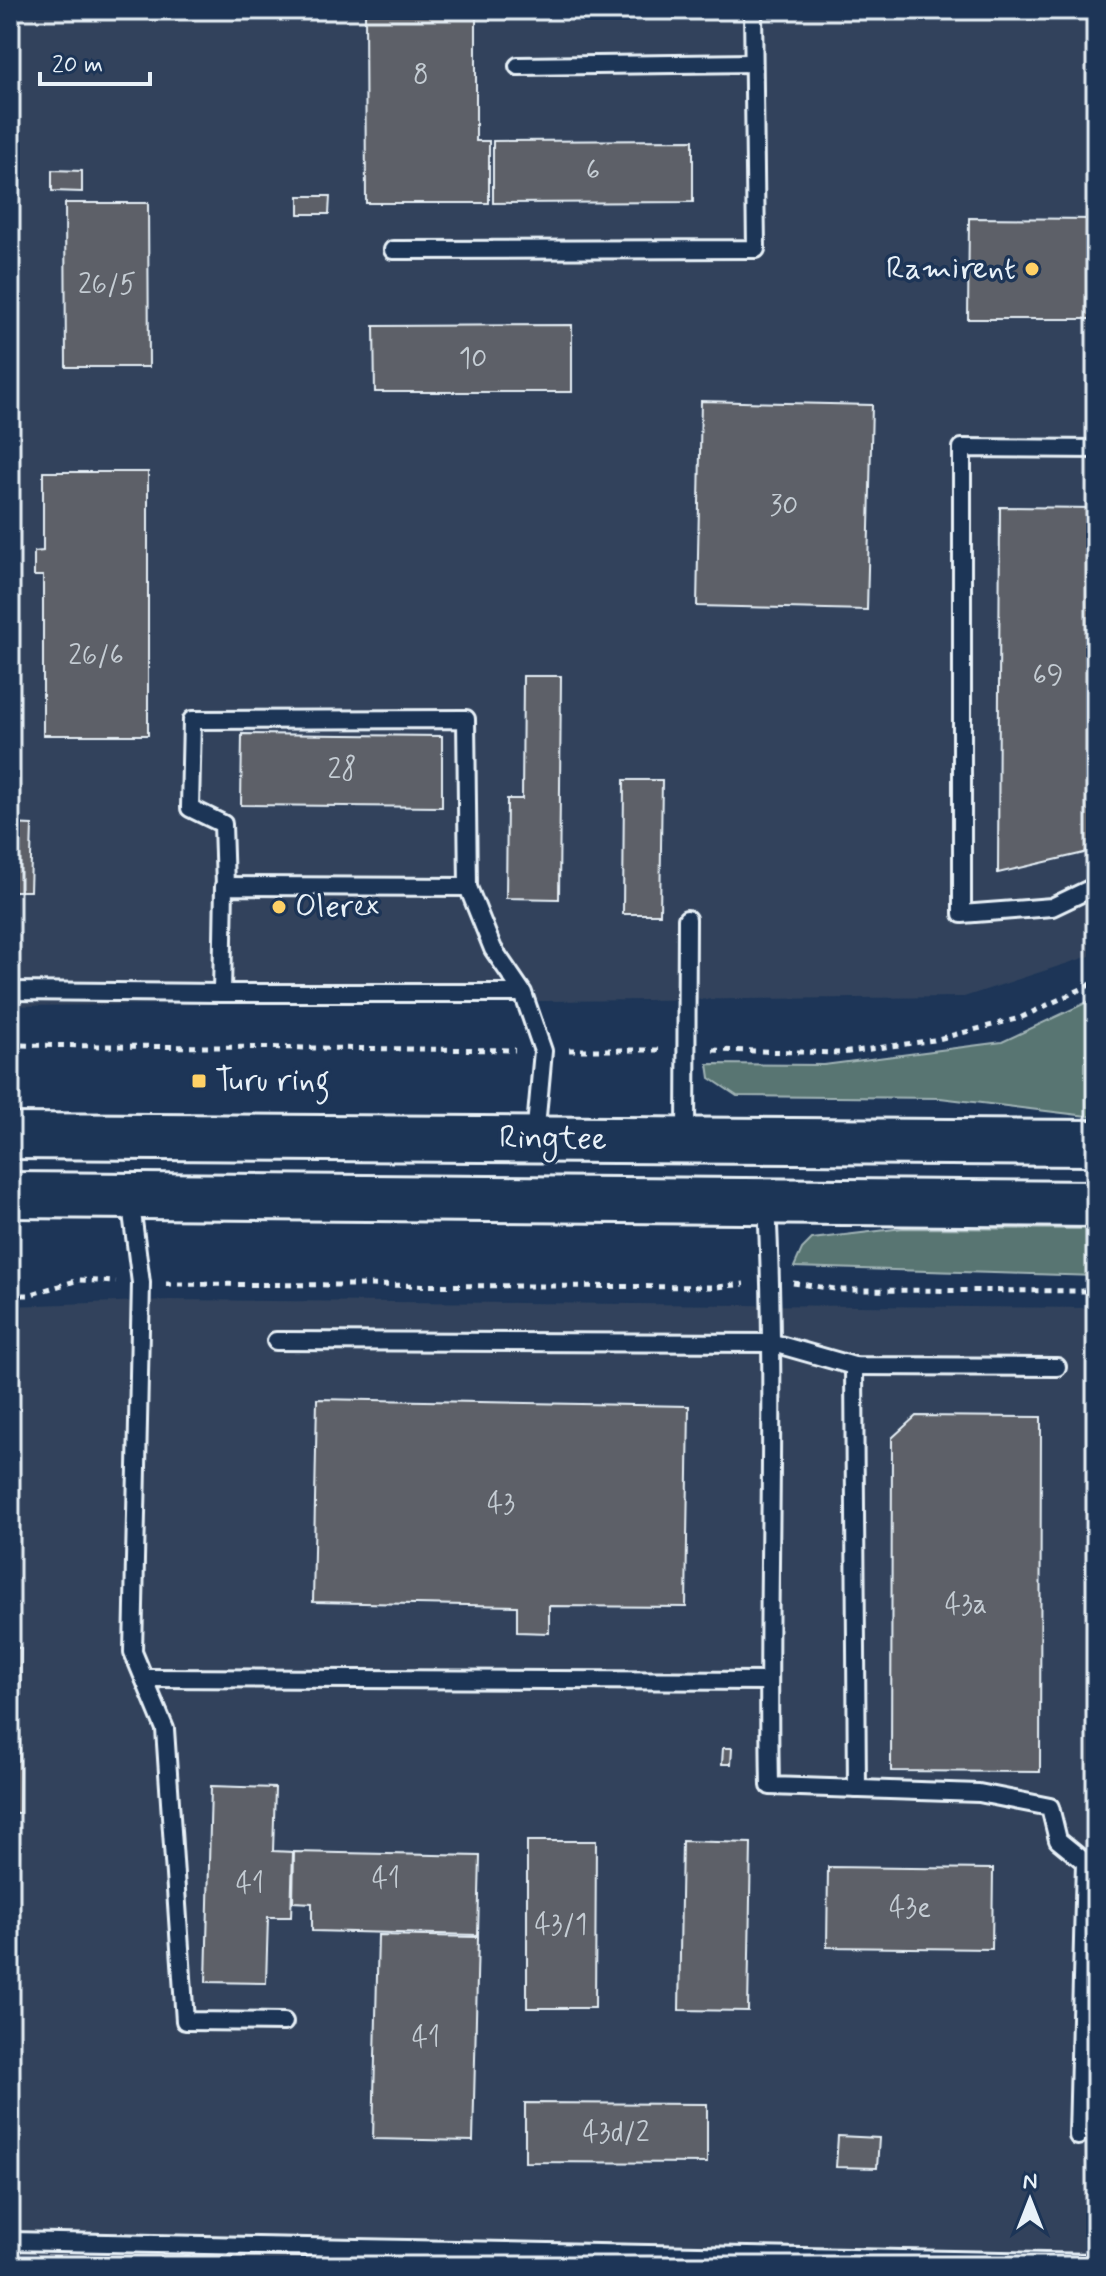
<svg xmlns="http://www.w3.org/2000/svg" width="1106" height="2276" font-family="Mynerve,sans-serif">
	<rect width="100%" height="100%" fill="#1d3557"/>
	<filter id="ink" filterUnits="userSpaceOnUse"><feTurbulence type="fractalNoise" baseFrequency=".0125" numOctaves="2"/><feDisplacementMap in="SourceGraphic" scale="16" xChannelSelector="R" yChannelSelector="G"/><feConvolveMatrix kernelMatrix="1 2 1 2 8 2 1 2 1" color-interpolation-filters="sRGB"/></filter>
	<g filter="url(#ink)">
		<g fill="#30425c">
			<polygon points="10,10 1096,10 1096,954 964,997 10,1006"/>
			<polygon points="169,1300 1096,1308 1096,2266 10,2266 10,1306"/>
		</g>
		<g fill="#587572" stroke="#a0b3b5" stroke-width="2">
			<polygon points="1096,998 1096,1117 940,1098 737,1096 710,1078 708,1064 824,1065 1002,1042"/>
			<polygon points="903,1228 1096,1229 1096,1276 794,1267 802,1249 812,1239"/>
		</g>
		<g fill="#5d6168" stroke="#e8f1f8" stroke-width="2">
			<polygon points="365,10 476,10 476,141 489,141 489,203 366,203"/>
			<polygon points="856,10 1028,10 1028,15 856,13"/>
			<polygon points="1031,10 1096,10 1096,16 1031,15"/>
			<polygon points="693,140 693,202 493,203 493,141"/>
			<polygon points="52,170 82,171 82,192 52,191"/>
			<polygon points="299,196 330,196 329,214 299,214"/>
			<polygon points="65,203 148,203 149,367 66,367"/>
			<polygon points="969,218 1096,219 1096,319 968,319"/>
			<polygon points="572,325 572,392 375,392 374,326"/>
			<polygon points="701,401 872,405 867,610 697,606"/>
			<polygon points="43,472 148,472 148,735 43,735 43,576 34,576 34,552 43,551"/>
			<polygon points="1000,507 1096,508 1096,845 1084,853 998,873"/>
			<polygon points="523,676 561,676 559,899 506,898 507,799 522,799"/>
			<polygon points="242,734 442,736 442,807 241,805"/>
			<polygon points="624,780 662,780 660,914 623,914"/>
			<polygon points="10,824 32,825 30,891 10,891"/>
			<polygon points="317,1399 689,1406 686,1607 549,1606 549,1633 517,1632 517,1606 313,1602"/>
			<polygon points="916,1416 1041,1417 1040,1772 891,1771 892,1438"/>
			<polygon points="10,1647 21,1648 19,1813 10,1813"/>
			<polygon points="723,1748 732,1748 731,1764 722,1764"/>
			<polygon points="211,1786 275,1788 273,1851 293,1852 291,1917 268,1917 266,1983 206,1982"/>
			<polygon points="527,1841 596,1841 595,2008 527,2008"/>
			<polygon points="682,1841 751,1843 748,2011 679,2010"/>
			<polygon points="294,1852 480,1856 478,1935 312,1931 312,1903 293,1902"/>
			<polygon points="828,1867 993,1869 992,1949 827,1947"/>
			<polygon points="10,1916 13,1916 11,2138 10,2138"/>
			<polygon points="378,1935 478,1937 473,2141 373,2139"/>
			<polygon points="525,2103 707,2104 707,2163 525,2162"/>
			<polygon points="838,2136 879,2138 877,2168 836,2167"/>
		</g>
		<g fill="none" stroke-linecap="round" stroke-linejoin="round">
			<defs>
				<g id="service">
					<polyline points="518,66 753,63"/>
					<polyline points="393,250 756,249 753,10"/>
					<polyline points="1096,449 962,448 962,914 1052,907 1096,886"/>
					<polyline points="225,886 223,824 190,808 192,720 466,719 468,887"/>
					<polyline points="10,991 222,993"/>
					<polyline points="523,993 222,993 224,886 468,887 493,949 523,993 543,1051 535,1138"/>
					<polyline points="686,1140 687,919"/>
					<polyline points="130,1197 141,1283 133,1652 165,1729 185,2021 284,2022"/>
					<path d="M767,1204c10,194 -1,388 3,582l209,7 71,14 8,33 27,22 -7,274"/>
					<polyline points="276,1341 773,1343 854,1366 1057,1367"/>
					<polyline points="854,1366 857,1789"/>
					<polyline points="144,1678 768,1681"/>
					<polyline points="10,2241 1096,2263"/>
				</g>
				<g id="secondary">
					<polyline points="10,1136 1096,1143"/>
					<polyline points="10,1195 1096,1204"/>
				</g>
			</defs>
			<use href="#service" stroke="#e8f1f8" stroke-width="22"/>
			<use href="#secondary" stroke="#e8f1f8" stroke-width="50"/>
			<g stroke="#e8f1f8" stroke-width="5" stroke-dasharray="6 6" stroke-linecap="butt">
				<polyline points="10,1045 515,1050"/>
				<polyline points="569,1050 663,1050"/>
				<polyline points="713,1050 842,1053 934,1040 1020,1018 1096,982"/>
				<polyline points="793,1283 842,1290 1096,1291"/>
				<polyline points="166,1284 717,1287 744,1284"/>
				<polyline points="10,1295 28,1295 79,1280 116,1282"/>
			</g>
			<use href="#service" stroke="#1d3557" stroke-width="16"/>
			<use href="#secondary" stroke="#1d3557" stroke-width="44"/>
		</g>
	</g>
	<g fill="#ffd166" stroke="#1d3557" stroke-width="3">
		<circle cx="1032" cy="269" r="8"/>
		<circle cx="279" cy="907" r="8"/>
		<rect x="191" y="1073" width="16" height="16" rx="4"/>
	</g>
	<g text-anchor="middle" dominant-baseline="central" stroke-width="7" stroke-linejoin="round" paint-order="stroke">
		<g font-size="28" fill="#c5cdd4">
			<text x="421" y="75">8</text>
			<text x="593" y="171">6</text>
			<text x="107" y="285">26/5</text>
			<text x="473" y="359">10</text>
			<text x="784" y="506">30</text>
			<text x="96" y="656">26/6</text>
			<text x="1048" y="676">69</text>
			<text x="342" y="770">28</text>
			<text x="501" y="1504">43</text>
			<text x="966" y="1605">43a</text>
			<text x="386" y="1879">41</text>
			<text x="250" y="1884">41</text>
			<text x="910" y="1908">43e</text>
			<text x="561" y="1925">43/1</text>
			<text x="426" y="2038">41</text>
			<text x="616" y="2133">43d/2</text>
		</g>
		<g font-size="32" fill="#e8f1f8" stroke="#1d3557" text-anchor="start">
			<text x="1016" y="269" text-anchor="end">Ramirent</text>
			<text x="295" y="907">Olerex</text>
			<text x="215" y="1081">Turu ring</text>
		</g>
		<g font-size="32" fill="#e8f1f8" stroke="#1d3557">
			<text transform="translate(553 1139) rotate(1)">Ringtee</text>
		</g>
	</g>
	<rect width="1106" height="2276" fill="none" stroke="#1d3557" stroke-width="40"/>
	<rect x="20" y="20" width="1066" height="2236" fill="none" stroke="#e8f1f8" stroke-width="3" filter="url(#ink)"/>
	<g transform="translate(1030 2200)" stroke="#1d3557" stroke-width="6" paint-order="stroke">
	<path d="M0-6L14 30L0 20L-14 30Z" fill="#e8f1f8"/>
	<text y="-12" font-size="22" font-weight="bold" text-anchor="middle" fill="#e8f1f8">N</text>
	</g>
	<path d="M40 72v12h110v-12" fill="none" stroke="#e8f1f8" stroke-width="4"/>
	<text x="52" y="72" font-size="24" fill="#e8f1f8" stroke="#1d3557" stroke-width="6" paint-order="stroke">20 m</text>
</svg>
